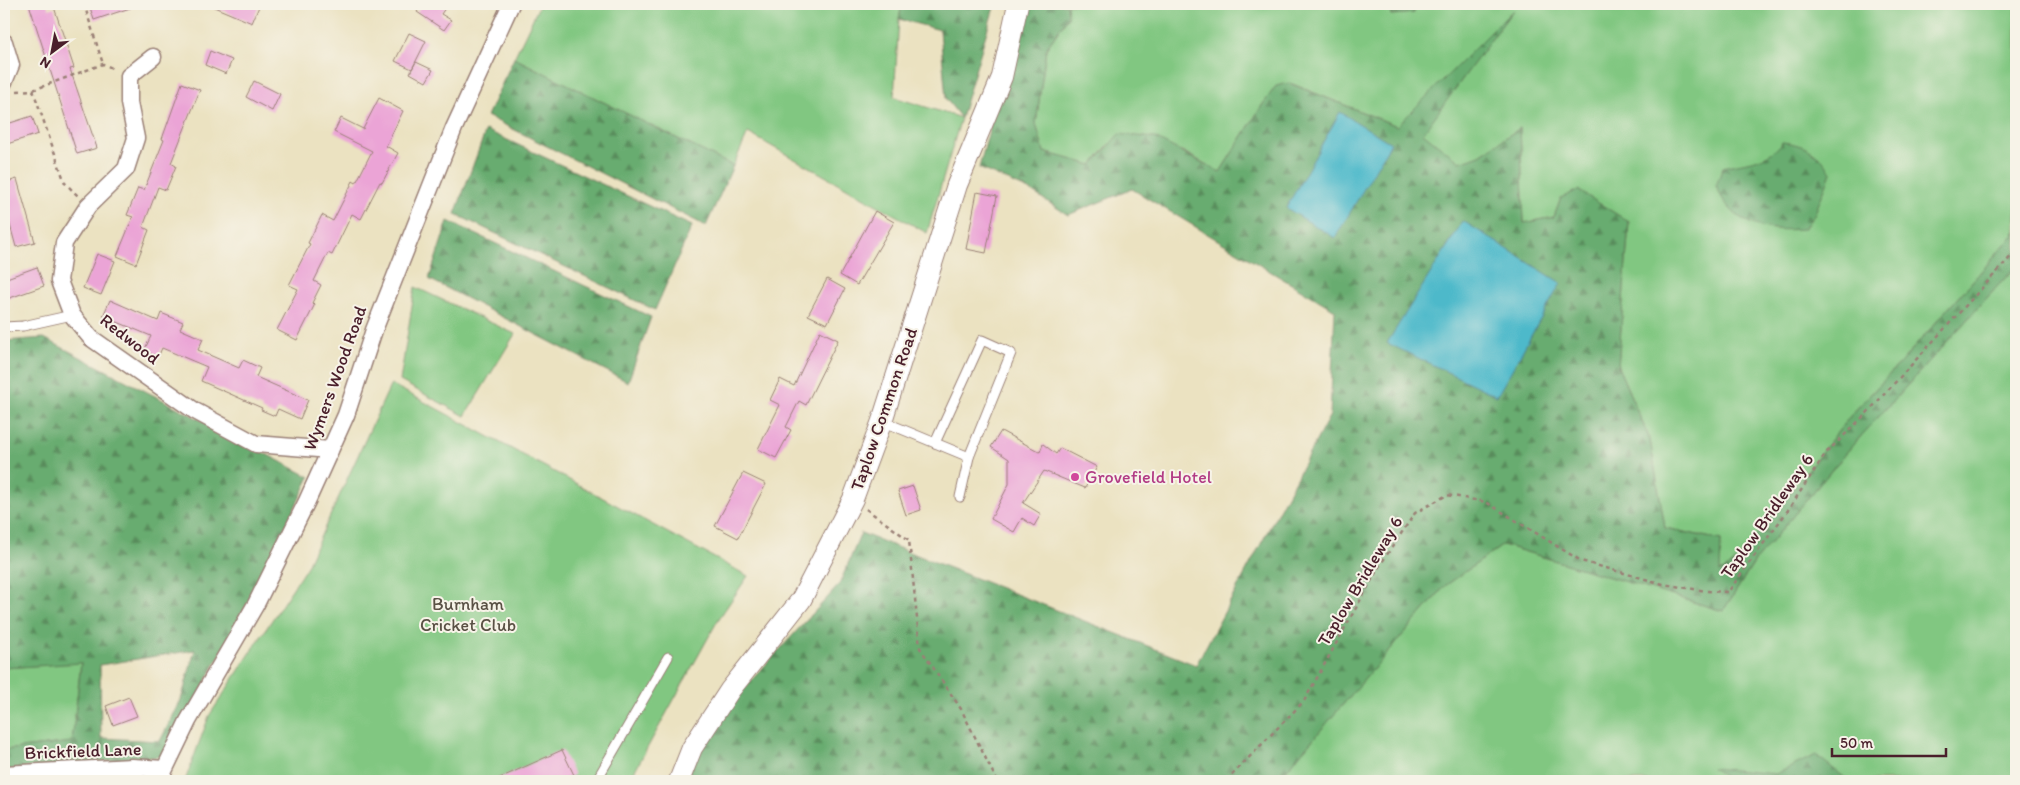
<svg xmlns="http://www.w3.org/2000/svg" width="2020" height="785" font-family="Itim,sans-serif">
	<defs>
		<pattern id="forest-firs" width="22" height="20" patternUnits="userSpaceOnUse" patternTransform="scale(1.25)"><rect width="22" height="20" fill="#68ac6f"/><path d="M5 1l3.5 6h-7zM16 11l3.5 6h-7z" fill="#588b5b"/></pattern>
	</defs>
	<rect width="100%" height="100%" fill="#f7f3e8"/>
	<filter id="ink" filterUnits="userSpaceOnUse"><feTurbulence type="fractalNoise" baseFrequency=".02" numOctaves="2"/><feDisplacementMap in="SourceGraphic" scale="10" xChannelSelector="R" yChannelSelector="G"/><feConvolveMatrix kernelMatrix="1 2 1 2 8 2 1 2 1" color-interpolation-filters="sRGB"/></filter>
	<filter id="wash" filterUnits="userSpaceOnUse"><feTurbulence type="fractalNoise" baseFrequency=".0096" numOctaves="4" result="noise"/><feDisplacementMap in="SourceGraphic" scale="20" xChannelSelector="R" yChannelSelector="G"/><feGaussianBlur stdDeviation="1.12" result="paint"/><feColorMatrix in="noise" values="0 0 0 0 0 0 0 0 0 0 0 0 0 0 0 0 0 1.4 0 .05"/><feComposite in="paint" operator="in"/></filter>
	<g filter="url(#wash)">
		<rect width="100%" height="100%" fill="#ebe2c1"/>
		<g fill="#81c781" stroke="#667356">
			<polygon points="540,4 782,4 789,7 790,4 902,4 899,19 894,97 961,118 927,233 748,133 733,166 514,58"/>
			<polygon points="1067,4 1388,4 1391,15 1414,13 1414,4 2016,4 2016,232 1902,361 1851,415 1738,559 1728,568 1719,573 1721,540 1665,528 1650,440 1618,367 1629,222 1606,208 1561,198 1554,217 1524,223 1520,128 1480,155 1460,163 1422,133 1510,13 1397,126 1290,83 1263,104 1220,172 1182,151 1109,144 1092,165 1044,152 1036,124 1046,49 1068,17"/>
			<polygon points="2016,266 2016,781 1277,781 1445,586 1503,545 1723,611 1756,560 1852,446"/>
			<polygon points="415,287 515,334 465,416 400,381"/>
			<polygon points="391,384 748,576 718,620 629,781 185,781 209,716 306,568"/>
			<polygon points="81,662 72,742 4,750 4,668"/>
		</g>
		<g fill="url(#forest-firs)" stroke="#59664d" fill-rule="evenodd">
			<polygon points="902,4 995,4 961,118 946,99 940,30 899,19"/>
			<polygon points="1023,4 1067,4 1068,17 1046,49 1036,124 1044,152 1092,165 1119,134 1155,138 1220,172 1263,104 1276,86 1289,83 1397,126 1513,10 1423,133 1460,162 1480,155 1520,128 1524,223 1554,217 1561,198 1578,190 1629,222 1618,367 1650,440 1665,528 1721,540 1720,572 1728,568 1738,559 1851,415 1902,361 2016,232 2016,266 1852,446 1756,560 1723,611 1503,545 1445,586 1277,781 687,781 700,736 839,585 861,533 1196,665 1330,415 1335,310 1132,189 1068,215 1031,191 979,168"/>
			<polygon points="1388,4 1414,4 1414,13 1391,15"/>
			<polygon points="514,58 733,166 706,226 487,116"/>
			<polygon points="486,130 692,226 655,310 455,214"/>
			<path d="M1782,142c22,2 39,11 49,31l-16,40 -11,16c-40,3 -71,-3 -88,-43l7,-19c20,-5 48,-6 59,-25z"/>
			<polygon points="448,221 651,317 628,382 429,279"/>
			<path d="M44,338l266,139 -61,124 -83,155 -162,14v-20l68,-8 9,-79 -77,5v-327zM195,650l-14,50 -21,41 -59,-3 -1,-73z"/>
			<polygon points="1816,755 1849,781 1731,781 1712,768 1776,774"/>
		</g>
		<g fill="#4eb9ca" stroke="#4c6c7a">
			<polygon points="1340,112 1391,143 1335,238 1286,208"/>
			<polygon points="1463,221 1561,283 1497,396 1387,343"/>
		</g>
		<g id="blocks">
			<g fill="#eba4d6">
				<polygon points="29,4 47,4 49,9 54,7 74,68 70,69 97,148 77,154"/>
				<polygon points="89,4 135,4 136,6 94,20"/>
				<polygon points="207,4 260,4 252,23"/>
				<polygon points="422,4 448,4 441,14 451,20 444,30 417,12"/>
				<polygon points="409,33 426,41 412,69 416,62 433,70 426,82 410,73 412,69 395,61"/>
				<polygon points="210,51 232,60 226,74 205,65"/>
				<polygon points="254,81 280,94 272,111 246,97"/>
				<polygon points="182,83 200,90 171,163 176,166 166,190 158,187 143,227 149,230 136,264 117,256 133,217 127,215 138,188 144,190 164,140 162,139"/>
				<polygon points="379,98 403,111 386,146 398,153 382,183 380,182 361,219 352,214 332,255 328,253 314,281 321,285 312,303 315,304 297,340 277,330 298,289 289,285 310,244 308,243 322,215 333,221 353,181 356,183 372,151 334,132 341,118 363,129"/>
				<polygon points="32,116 38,134 4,145 4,125"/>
				<polygon points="17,179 35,242 16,247 4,203 4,183"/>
				<polygon points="977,192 997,196 986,253 966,249"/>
				<polygon points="875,211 894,222 857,285 840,275"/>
				<polygon points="97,254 115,261 101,295 83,288"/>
				<polygon points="37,267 44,286 4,300 4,279"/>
				<polygon points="827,279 845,289 827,324 808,315"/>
				<polygon points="110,300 158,321 161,313 183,322 180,329 203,339 198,350 239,368 243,360 260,368 256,377 308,400 300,419 278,409 275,416 261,410 262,408 201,381 207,367 162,348 158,357 144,351 151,336 103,316"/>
				<polygon points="820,331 838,340 806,405 799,401 786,427 791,430 776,458 758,449 780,405 770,400 780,379 794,386"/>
				<polygon points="1001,431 1040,452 1043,444 1056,454 1060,448 1097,467 1085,488 1044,471 1023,503 1041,514 1034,526 1022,518 1014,532 991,519 1009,484 1009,459 991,447"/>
				<polygon points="743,473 766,484 738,538 715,526"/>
				<polygon points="913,486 921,510 906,515 898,491"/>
				<polygon points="129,697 137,716 113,725 106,706"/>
				<polygon points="562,750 574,775 561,781 493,781"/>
			</g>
		</g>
	</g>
	<g filter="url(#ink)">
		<use href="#blocks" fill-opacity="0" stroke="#9a8076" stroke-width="1"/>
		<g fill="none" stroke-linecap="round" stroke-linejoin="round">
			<defs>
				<g id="service">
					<polyline points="4,327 23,326 72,315"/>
					<polyline points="882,421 969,457"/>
					<polyline points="935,443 982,340 1011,353 969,457 960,497"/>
					<polyline points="599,781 599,776 668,657"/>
				</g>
				<g id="minor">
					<polyline points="4,42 11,65 4,82"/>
					<polyline points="153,57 129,76 129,103 136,138 126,169 88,206 64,243 59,281 72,315 91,338 195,411 256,444 330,450"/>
					<polyline points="4,774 132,767 164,769"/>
					<polyline points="159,781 188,721 256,604 307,501 346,415 374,330 454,128 511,4"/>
				</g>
				<polyline id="tertiary" points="679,781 692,748 730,690 801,600 853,499 882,421 957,185 1002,77 1018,4"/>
			</defs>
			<use href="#service" stroke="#9a8076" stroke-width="11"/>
			<use href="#minor" stroke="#9a8076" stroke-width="19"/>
			<use href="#tertiary" stroke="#9a8076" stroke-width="22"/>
			<g stroke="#9a8076" stroke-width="2.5" stroke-dasharray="4 4" stroke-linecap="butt">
				<polyline points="84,4 103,64"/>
				<polyline points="33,90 103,64 114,69"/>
				<polyline points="17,91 33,90 65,183 78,196"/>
				<polyline points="866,509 909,540 920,648 961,709 997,781"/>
				<polyline points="1226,781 1304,701 1380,565 1415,513 1447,495 1486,502 1581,561 1663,584 1706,591 1728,592 1788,510 1826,453 1867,413 2016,251"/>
			</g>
			<use href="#service" stroke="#fff" stroke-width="9"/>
			<use href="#minor" stroke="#fff" stroke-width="16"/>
			<use href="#tertiary" stroke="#fff" stroke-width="20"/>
		</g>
	</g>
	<circle fill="#d1479c" stroke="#f7f3e8" stroke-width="2" cx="1075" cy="477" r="5"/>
	<g text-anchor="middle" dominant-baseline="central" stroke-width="4" stroke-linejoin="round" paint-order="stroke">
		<g font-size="18" fill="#4a1f2b" stroke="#f7f3e8">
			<text transform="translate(130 339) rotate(38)">Redwood</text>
			<text transform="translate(335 378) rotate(-70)">Wymers Wood Road</text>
			<text transform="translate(884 409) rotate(-71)">Taplow Common Road</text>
			<text transform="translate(1767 516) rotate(-55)">Taplow Bridleway 6</text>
			<text transform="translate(1360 581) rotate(-59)">Taplow Bridleway 6</text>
			<text transform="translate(83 751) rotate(-2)">Brickfield Lane</text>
		</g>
		<g font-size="18" fill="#b23c85" stroke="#f7f3e8" text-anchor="start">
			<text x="1085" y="477">Grovefield Hotel</text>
		</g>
		<g font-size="18" fill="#5a5145" stroke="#f7f3e8">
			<text x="468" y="604">Burnham<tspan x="468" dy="21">Cricket Club</tspan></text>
		</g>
	</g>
	<rect width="2020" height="785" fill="none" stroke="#f7f3e8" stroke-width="20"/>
	<g transform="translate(52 52) rotate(212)" stroke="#f7f3e8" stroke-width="4" paint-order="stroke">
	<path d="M0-4L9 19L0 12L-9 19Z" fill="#4a1f2b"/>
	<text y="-8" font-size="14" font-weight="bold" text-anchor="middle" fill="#4a1f2b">N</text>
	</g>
	<path d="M1832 748v8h114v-8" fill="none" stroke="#4a1f2b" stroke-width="2.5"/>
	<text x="1840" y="748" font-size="15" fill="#4a1f2b" stroke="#f7f3e8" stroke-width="4" paint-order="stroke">50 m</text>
</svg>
